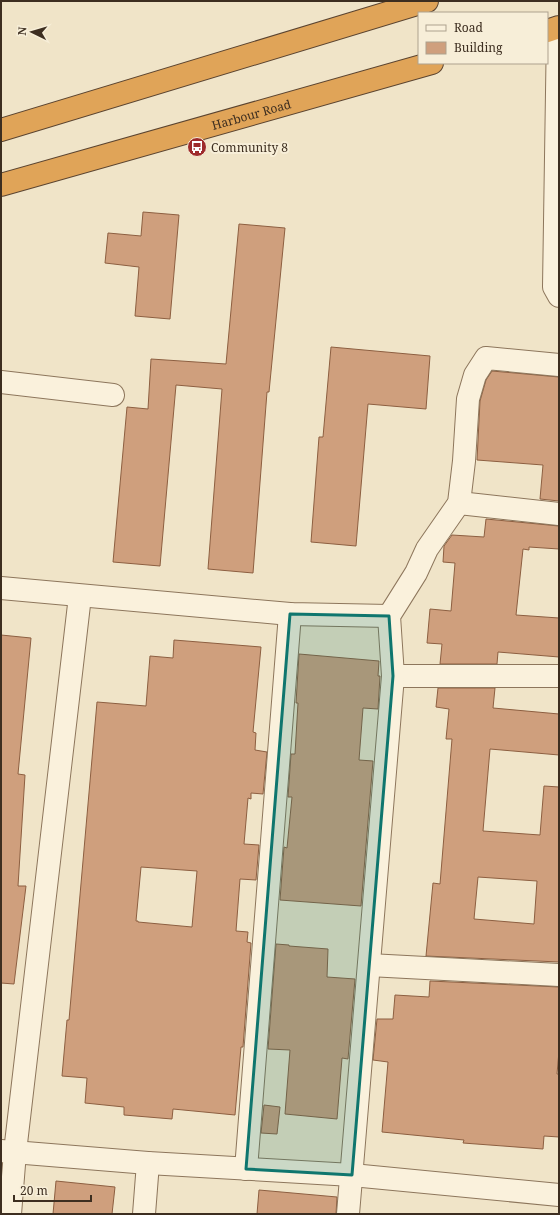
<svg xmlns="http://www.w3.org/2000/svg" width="560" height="1215" font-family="'Noto Serif',serif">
	<rect width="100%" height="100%" fill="#f0e4c8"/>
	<g fill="#cf9f7d" stroke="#8d5f41" fill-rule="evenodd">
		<polygon points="143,212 179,215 170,319 135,316 139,267 105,263 108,233 141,236"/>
		<polygon points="239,224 285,228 269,392 267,392 253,573 208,569 222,389 176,385 160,566 113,562 127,407 148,409 151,359 226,364"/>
		<polygon points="331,347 430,356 426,409 368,404 356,546 311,542 319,437 323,437"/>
		<polygon points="492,371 559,377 559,501 540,499 543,465 477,460 480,401 486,380"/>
		<polygon points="486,519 559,526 559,549 529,547 529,550 523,549 516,615 559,618 559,657 498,652 497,664 440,664 442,644 427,643 430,609 451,611 455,563 443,562 444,546 452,535 484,537"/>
		<polygon points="1,635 31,638 18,774 25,775 18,886 26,886 14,984 1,983"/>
		<path d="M174,640l87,7 -8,85 3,1 -1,17 12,2 -4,42 -12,-1v6l-3,-1 -4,46 15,1 -3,35 -16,-1 -4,52 12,1 -1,10 4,1 -8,104h-2l-6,68 -62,-6 -1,10 -48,-4v-8l-39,-4 2,-25 -25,-2 5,-56h2l28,-318 49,4 4,-50 23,2zM141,867l56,4 -5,56 -54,-5v-1h-2z"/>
		<polygon points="299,654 379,661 378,676 380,676 378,709 363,708 359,760 373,761 361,906 280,900 284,847 287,848 292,797 288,797 291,754 295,754 298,703 296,703"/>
		<path d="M438,688h57l-2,20 66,6v41l-69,-6 -7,82 57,4 4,-49 15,1v175l-133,-6 7,-73 7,1 12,-145h-6l3,-30 -13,-2zM478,877l59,4 -3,43 -60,-5z"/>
		<polygon points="276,944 289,945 289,946 328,949 327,977 355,979 348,1059 342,1058 337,1119 285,1114 290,1050 268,1049"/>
		<polygon points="430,981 559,987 559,1051 557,1074 559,1074 559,1137 544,1136 543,1149 463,1143 464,1140 382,1132 388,1062 373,1060 377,1019 393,1019 395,995 429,997"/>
		<polygon points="264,1105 280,1107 277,1134 261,1133"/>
		<polygon points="56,1181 115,1187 112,1214 53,1214"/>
		<polygon points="259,1190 337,1197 336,1214 257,1214"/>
	</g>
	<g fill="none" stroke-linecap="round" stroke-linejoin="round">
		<defs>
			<g id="minor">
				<polyline points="558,28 554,287 559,296"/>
				<polyline points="1,382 113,395"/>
				<polyline points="459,503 559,514"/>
				<polyline points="1,588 290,614 389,616"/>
				<polyline points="393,676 559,676"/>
				<polyline points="369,965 559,975"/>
				<polyline points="1,1151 148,1163 352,1175 559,1195"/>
				<polyline points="246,1169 290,614"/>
				<polyline points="10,1214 15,1152 80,596"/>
				<polyline points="144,1214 148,1163"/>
				<polyline points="348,1214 393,676 389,616 416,573 427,549 459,503 464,461 468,399 475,375 486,358 559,365"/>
			</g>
			<g id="highway">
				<polyline points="547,31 559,27"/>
				<polyline points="1,130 427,1"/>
				<path id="s1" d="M1,185l431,-122"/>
			</g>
		</defs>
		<use href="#minor" stroke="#8d765c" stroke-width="24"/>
		<use href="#highway" stroke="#5b4430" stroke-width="24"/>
		<use href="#minor" stroke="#faf1dc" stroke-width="22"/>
		<use href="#highway" stroke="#e0a458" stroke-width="22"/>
	</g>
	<path fill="#0f766e" fill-opacity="0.2" stroke="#0f766e" stroke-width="3" stroke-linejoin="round" d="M290,614l99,2 4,60 -41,499 -106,-6z"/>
	<defs>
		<symbol id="bus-disc" viewBox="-11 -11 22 22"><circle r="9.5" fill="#9e2a2b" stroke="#f7eed8"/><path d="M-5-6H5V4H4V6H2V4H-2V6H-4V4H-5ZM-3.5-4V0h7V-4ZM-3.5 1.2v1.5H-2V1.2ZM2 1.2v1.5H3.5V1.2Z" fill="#fff"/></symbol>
	</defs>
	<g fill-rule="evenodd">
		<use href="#bus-disc" x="186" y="136" width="22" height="22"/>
	</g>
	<g text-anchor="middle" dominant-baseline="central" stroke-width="4" stroke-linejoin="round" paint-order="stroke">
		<g font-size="12" fill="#3d2e20" stroke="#f7eed8">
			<text stroke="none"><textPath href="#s1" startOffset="260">Harbour Road</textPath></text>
		</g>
		<g font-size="12" fill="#3d2e20" stroke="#f7eed8" text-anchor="start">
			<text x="211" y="147">Community 8</text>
		</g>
	</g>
	<rect width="560" height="1215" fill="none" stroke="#3d2e20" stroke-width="4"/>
	<rect x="418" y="12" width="130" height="52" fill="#f7eed8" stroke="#ada18e"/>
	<rect x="426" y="25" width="20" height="6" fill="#faf1dc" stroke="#ada18e"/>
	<text x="454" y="32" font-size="12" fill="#3d2e20">Road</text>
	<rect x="426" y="42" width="20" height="12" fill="#cf9f7d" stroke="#ada18e"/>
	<text x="454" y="52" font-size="12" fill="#3d2e20">Building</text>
	<g transform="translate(32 32) rotate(275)" stroke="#f7eed8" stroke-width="3" paint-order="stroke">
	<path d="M0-3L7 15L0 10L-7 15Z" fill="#3d2e20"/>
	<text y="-6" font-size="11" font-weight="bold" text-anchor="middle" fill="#3d2e20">N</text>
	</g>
	<path d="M14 1195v6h77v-6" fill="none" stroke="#3d2e20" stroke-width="2"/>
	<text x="20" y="1195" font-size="12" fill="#3d2e20" stroke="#f7eed8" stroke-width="3" paint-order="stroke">20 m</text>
</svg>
